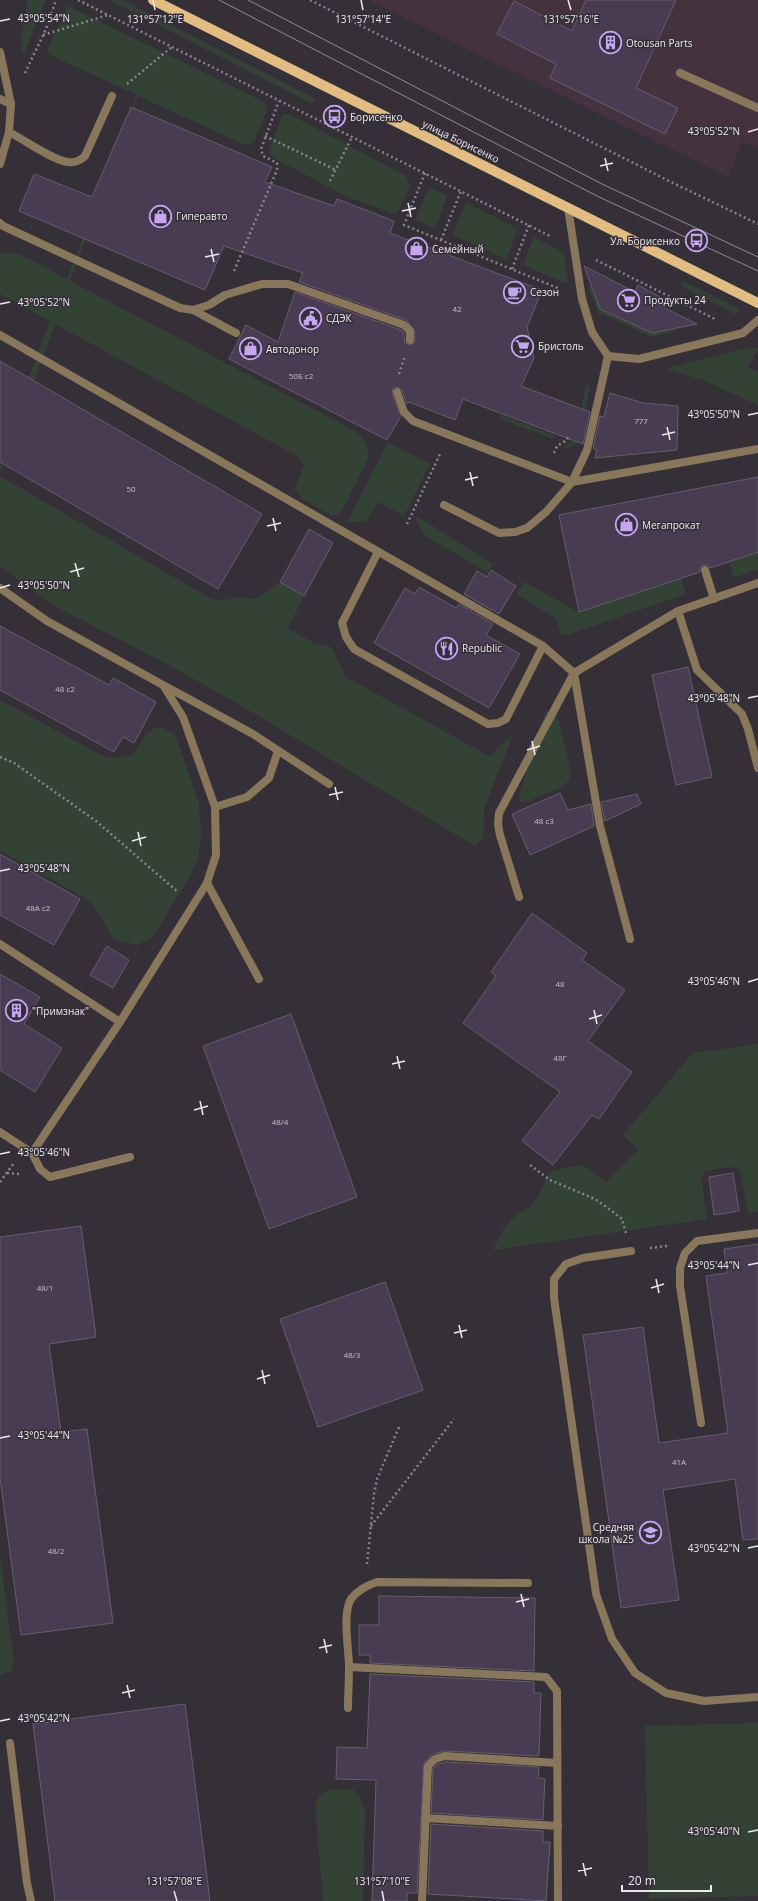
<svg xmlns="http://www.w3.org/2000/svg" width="758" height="1901" font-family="'Open Sans',sans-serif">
	<rect width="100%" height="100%" fill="#352f38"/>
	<polygon fill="#44333f" points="368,0 758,0 758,148 742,142 728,177"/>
	<g fill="#344236">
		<polygon points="28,0 46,0 25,51 22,52 21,37"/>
		<polygon points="109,0 122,0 314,98 315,102 311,103"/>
		<path d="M68,6l196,96 3,8 -13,31 -5,3h-6l-105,-48 -68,185 287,151c8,9 12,15 11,27l-25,50 -4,5 -9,1 -29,-17 -6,-10 9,-23 -5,-8 -244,-133 -55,149v-22l50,-130 -50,-27v-40c14,-9 52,19 67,25l70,-184 -87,-40 -3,-3 1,-4z"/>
		<polygon points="284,114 289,114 406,176 410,185 399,210 396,213 392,213 343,195 271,156 269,153 269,149 282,116"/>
		<polygon points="432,188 447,196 437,224 432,227 416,219 427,191"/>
		<polygon points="466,202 518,229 506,259 452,235"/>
		<polygon points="534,237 564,253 568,284 523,265"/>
		<polygon points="683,281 738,308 739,312 735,314 682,287 681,285"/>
		<polygon points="591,286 601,309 652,333 675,328 676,331 652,337 598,312 588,287"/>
		<polygon points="750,347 758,348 748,367 758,372 758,405 703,380 669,370 671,367"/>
		<polygon points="586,385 590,386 578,443 567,449 565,446 575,440"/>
		<polygon points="501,415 555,436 554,439 500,419"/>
		<polygon points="388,443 430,464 404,516 378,502 366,522 347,522"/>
		<polygon points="0,476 210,598 222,601 237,597 250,599 258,597 280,582 304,596 288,628 314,643 331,647 346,677 489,756 494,753 513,734 484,809 483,838 475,846 245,708 178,670 53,605 0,566"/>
		<polygon points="417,516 493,564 487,572 424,535 416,519"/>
		<polygon points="758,552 758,569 734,578 729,562"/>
		<polygon points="681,578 686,594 567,635 560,633 556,618 516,594 524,582 579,612"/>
		<path d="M0,700l105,57 11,1 17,-3c11,-17 21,-41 43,-18l23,66 2,31 -3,24 -9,20 -37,60 -15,7 -15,-3 -10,-5 -17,-30 -7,-7 -88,-49z"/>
		<polygon points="551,709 556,711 571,770 569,780 562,787 526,802 520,802 519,795 543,719 546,712"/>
		<polygon points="758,1044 758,1212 748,1214 740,1170 732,1167 706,1171 701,1177 707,1219 493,1250 504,1228 515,1216 530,1207 538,1197 548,1174 554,1170 583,1165 606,1182 638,1150 623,1135 693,1053"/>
		<polygon points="0,1556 14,1662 12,1671 0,1675"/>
		<polygon points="758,1723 758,1896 649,1899 645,1726"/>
		<path d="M332,1789l21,1 7,7 5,14 -2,90h-40l-8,-96c4,-9 7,-13 17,-16z"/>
	</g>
	<g fill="#493b52" stroke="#655f6a">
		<polygon points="586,0 676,0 636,88 678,108 665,134 550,78 556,64 497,34 514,1 572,31"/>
		<polygon points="131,107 272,167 265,182 334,206 337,199 394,221 390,233 542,290 527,327 534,358 521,386 590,412 583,444 463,399 455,420 409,402 407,404 402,390 398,387 393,388 392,393 401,416 387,440 229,359 246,325 278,342 295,292 401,330 404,333 405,343 410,345 415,342 415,331 406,320 299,282 303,273 224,246 205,290 19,211 34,174 92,197"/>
		<polygon points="584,266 635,292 638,285 660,297 657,304 697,324 652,333 600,309"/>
		<polygon points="0,361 262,514 218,589 0,462"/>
		<polygon points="610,393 643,403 678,406 677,450 595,458 597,450 593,448 600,416 604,417"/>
		<polygon points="758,477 758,552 710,568 707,565 703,565 700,568 700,572 579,612 559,515"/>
		<polygon points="309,529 333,543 304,596 280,582"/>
		<polygon points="491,570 516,586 499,614 464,594 477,571 487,577"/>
		<polygon points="419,587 456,608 459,604 493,624 486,635 520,654 489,708 374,643 405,588 415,594"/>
		<polygon points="0,626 109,685 113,678 156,702 134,743 123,737 114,752 0,690"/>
		<polygon points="688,667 712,777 676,785 652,675"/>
		<polygon points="560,793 568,810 591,804 594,826 530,855 512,814"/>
		<polygon points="637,794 641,804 605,821 601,802"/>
		<polygon points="0,854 80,899 54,945 0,915"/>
		<polygon points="532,913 587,953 582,960 625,990 588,1041 632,1072 599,1119 592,1115 553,1165 522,1141 560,1092 463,1023 496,976 491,972"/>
		<polygon points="107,946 129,960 113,988 90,975"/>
		<polygon points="0,974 40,997 24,1024 62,1048 35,1092 0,1070"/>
		<polygon points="291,1014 357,1197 269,1229 203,1046"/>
		<polygon points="733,1173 739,1211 714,1215 709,1177"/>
		<polygon points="81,1226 96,1337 49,1344 61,1432 87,1429 113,1623 21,1635 0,1478 0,1237"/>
		<polygon points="758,1244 758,1539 743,1540 735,1479 663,1490 679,1600 621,1608 583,1335 643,1327 659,1443 728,1433 706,1276 727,1273 724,1249"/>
		<polygon points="385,1282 423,1390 318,1427 280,1319"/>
		<polygon points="379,1596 535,1598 534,1671 370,1663 370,1655 359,1655 359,1625 379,1625"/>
		<polygon points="370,1674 534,1682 534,1693 541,1693 539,1756 445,1751 433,1754 424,1763 417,1893 407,1893 407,1901 372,1901 376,1780 336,1779 337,1747 367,1748"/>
		<polygon points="185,1704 210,1901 55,1901 33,1724"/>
		<polygon points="446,1762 539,1767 538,1778 545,1779 543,1820 431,1813 433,1768 438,1764"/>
		<polygon points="431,1824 543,1831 543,1842 550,1842 546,1901 428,1894"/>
	</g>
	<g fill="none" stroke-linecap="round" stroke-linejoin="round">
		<g stroke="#89848c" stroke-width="2.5" stroke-dasharray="2 3" stroke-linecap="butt">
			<polyline points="78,0 552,237"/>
			<polyline points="310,0 671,182 758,224"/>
			<polyline points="43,35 108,15"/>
			<polyline points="25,73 46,29 56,0"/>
			<polyline points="127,84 173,46"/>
			<polyline points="265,136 336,170"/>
			<polyline points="425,173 404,225 560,289"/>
			<polyline points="330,181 352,137"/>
			<polyline points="441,240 461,191"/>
			<polyline points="596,260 715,319"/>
			<polyline points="512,269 529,225"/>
			<polyline points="234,271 277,170 277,163 263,156 261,149 279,101"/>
			<polyline points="399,374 404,358"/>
			<polyline points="554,453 557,446 567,440 568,437"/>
			<polyline points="407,524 441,452"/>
			<polyline points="0,757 14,763 96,821 178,892"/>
			<polyline points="530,1165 550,1180 595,1199 608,1208 622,1219 626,1233"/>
			<polyline points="7,1173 20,1174"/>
			<polyline points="0,1182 14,1163"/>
			<polyline points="650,1248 667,1246"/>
			<polyline points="371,1526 454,1419"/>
			<polyline points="367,1564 374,1494 377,1479 399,1427"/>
		</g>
		<g stroke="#89775b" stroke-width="8">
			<polyline points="0,52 11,104 9,132 0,164"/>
			<polyline points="680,73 758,108"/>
			<polyline points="0,99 11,104"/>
			<path d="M9,132c14,7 45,29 59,30 7,1 12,-1 17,-6l27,-60"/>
			<polyline points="0,223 3,226 180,308 193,310 209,305 225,295 262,284 288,284 404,325 410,331 410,340"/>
			<polyline points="193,310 236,333"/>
			<polyline points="0,335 543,646 574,673 600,826 630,939"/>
			<polyline points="608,356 639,359 743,333 758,320"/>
			<polyline points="397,392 404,412 413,421 572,482 758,449"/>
			<polyline points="444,505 499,533 515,532 527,528 546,512 572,482 587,450 608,356 592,332 582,299 568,208"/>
			<polyline points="378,552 342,623 346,637 354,649 488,724 498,723 506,719 543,646"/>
			<polyline points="705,570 714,599"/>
			<polyline points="0,588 47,621 163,685 183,717 215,807 216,855 207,883 120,1022 0,944"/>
			<polyline points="678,611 697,670 742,714 748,729 758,768"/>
			<polyline points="165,686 253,734 329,784"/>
			<polyline points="215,807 247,797 269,778 278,751"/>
			<polyline points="207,883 259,979"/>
			<polyline points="519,897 500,835 498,824 499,813 574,673 678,611 758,583"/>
			<polyline points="0,1132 32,1153 40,1169 50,1177 130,1157"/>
			<polyline points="32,1153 120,1022"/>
			<polyline points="631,1251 583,1258 566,1264 554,1279 554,1298 596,1594 612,1639 635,1673 666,1693 704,1701 758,1697"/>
			<polyline points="701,1423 680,1286 680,1268 685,1253 697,1241 758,1233"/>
			<polyline points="349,1667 546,1677 557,1691 558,1901"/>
			<path d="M348,1708c0,-14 1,-27 1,-41 0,-17 -7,-54 2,-68 6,-8 17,-14 26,-17l151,1"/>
			<polyline points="10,1743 27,1883 31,1901"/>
			<polyline points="425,1818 558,1826"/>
			<polyline points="422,1901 428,1766 435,1759 445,1756 557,1763"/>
		</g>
		<polyline stroke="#e1bd81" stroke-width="10" points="153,0 758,303"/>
		<g stroke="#928d94" stroke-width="1">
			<polyline points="219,0 597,196 758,271"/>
			<polyline points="248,0 602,184 758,257"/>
		</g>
	</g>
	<path fill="none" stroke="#ede9ef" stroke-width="1.5" d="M153,0l2,10M361,0l2,10M568,0l3,10M0,21l10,-2M748,132l10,-3M605,158l3,13M600,166l13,-3M408,203l3,14M402,211l14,-3M211,249l3,13M205,257l14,-3M0,304l10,-2M748,415l10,-2M667,427l3,13M662,435l13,-3M470,472l3,14M465,480l13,-3M273,518l3,13M267,526l14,-3M75,563l4,14M70,572l14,-4M0,588l10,-3M748,698l10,-2M532,741l3,14M527,750l13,-4M335,787l3,13M329,795l14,-3M138,832l3,14M132,841l14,-4M0,871l10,-2M748,982l10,-3M594,1010l3,14M589,1019l13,-4M397,1056l3,13M392,1064l13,-3M200,1101l3,14M194,1110l14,-4M0,1154l10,-2M748,1265l10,-2M656,1279l3,14M651,1288l13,-4M459,1325l3,13M454,1333l13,-3M262,1370l3,14M257,1379l13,-4M0,1438l10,-2M748,1548l10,-2M521,1594l3,13M516,1602l13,-3M324,1639l3,14M319,1648l13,-3M127,1685l3,13M122,1693l13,-3M0,1721l10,-2M748,1832l10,-2M583,1863l3,13M578,1871l14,-3M174,1891l3,10M382,1891l2,10"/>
	<defs>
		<symbol id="building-ring" viewBox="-11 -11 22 22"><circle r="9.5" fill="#352f38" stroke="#c5a6f0" stroke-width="1.5"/><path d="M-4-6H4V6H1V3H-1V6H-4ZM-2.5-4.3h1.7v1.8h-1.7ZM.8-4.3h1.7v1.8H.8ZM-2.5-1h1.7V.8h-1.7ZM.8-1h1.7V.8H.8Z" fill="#c5a6f0"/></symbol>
		<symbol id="bus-ring" viewBox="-11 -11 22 22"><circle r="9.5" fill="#352f38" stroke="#c5a6f0" stroke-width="1.5"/><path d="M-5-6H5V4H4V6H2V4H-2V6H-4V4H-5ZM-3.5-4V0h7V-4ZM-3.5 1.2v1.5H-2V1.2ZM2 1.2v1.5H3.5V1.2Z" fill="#c5a6f0"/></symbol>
		<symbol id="shop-ring" viewBox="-11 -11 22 22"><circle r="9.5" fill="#352f38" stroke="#c5a6f0" stroke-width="1.5"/><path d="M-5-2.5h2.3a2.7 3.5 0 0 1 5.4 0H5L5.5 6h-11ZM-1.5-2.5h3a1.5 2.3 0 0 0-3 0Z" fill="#c5a6f0"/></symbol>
		<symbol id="cafe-ring" viewBox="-11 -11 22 22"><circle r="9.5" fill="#352f38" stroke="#c5a6f0" stroke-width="1.5"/><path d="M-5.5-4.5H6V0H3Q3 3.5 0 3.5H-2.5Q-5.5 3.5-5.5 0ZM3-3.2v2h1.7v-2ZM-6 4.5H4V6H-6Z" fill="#c5a6f0"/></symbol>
		<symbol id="supermarket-ring" viewBox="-11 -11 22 22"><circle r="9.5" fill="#352f38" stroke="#c5a6f0" stroke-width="1.5"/><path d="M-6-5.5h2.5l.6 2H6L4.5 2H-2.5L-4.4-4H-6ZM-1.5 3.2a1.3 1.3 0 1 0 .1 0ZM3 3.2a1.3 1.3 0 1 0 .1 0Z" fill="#c5a6f0"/></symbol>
		<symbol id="civic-ring" viewBox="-11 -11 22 22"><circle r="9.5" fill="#352f38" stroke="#c5a6f0" stroke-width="1.5"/><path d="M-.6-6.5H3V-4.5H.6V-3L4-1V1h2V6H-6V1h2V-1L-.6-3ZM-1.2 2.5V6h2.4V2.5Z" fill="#c5a6f0"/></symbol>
		<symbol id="restaurant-ring" viewBox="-11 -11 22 22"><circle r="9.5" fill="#352f38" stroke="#c5a6f0" stroke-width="1.5"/><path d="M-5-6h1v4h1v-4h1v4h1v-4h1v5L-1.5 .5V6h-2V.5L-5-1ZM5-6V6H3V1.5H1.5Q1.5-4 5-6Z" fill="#c5a6f0"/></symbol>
		<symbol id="school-ring" viewBox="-11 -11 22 22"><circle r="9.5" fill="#352f38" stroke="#c5a6f0" stroke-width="1.5"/><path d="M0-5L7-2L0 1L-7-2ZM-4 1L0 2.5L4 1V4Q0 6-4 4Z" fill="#c5a6f0"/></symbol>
	</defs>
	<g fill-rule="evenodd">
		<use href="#building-ring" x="598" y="30" width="25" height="25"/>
		<use href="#bus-ring" x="322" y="104" width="25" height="25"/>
		<use href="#shop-ring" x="148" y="204" width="25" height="25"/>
		<use href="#bus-ring" x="684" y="228" width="25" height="25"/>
		<use href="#shop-ring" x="404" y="236" width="25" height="25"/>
		<use href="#cafe-ring" x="502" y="280" width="25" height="25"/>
		<use href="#supermarket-ring" x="616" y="288" width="25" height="25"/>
		<use href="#civic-ring" x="298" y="306" width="25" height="25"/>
		<use href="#supermarket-ring" x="510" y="334" width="25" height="25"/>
		<use href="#shop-ring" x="238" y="336" width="25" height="25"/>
		<use href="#shop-ring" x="614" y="512" width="25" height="25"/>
		<use href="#restaurant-ring" x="434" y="636" width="25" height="25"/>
		<use href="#building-ring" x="4" y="998" width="25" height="25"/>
		<use href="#school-ring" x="638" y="1520" width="25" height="25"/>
	</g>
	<g text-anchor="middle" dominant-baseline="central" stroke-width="3" stroke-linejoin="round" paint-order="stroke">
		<g font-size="8" fill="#c4bec8">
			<text x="457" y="308">42</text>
			<text x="301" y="375">50Б с2</text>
			<text x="641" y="420">777</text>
			<text x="131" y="488">50</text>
			<text x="65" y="688">48 с2</text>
			<text x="544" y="820">48 с3</text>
			<text x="38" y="907">48А с2</text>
			<text x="560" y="983">48</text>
			<text x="560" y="1057">48Г</text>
			<text x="280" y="1121">48/4</text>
			<text x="45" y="1287">48/1</text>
			<text x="352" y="1354">48/3</text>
			<text x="679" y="1461">41А</text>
			<text x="56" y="1550">48/2</text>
		</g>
		<g font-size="10" fill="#ede9ef" stroke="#352f38" text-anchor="start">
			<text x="626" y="43">Otousan Parts</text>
			<text x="350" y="117">Борисенко</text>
			<text x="176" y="216">Гиперавто</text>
			<text x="680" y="241" text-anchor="end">Ул. Борисенко</text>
			<text x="432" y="249">Семейный</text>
			<text x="530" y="292">Сезон</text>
			<text x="644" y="300">Продукты 24</text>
			<text x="326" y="318">СДЭК</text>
			<text x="538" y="346">Бристоль</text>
			<text x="266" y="349">Автодонор</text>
			<text x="642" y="525">Мегапрокат</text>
			<text x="462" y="648">Republic</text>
			<text x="32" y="1011">"Примзнак"</text>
			<text x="634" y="1527" text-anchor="end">Средняя<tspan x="634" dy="12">школа №25</tspan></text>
		</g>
		<g font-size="10" fill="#ede9ef" stroke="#352f38">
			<text transform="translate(461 141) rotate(26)">улица Борисенко</text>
		</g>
	</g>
	<g font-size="10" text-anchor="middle" fill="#ede9ef" stroke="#352f38" stroke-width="3" stroke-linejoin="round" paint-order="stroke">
		<text x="44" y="22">43°05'54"N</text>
		<text x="155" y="23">131°57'12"E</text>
		<text x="363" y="23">131°57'14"E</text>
		<text x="571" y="23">131°57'16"E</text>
		<text x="714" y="135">43°05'52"N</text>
		<text x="44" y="306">43°05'52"N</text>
		<text x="714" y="418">43°05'50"N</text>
		<text x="44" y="589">43°05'50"N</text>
		<text x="714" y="702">43°05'48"N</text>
		<text x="44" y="872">43°05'48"N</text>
		<text x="714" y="985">43°05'46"N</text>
		<text x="44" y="1156">43°05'46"N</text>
		<text x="714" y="1269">43°05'44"N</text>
		<text x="44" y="1439">43°05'44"N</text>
		<text x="714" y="1552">43°05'42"N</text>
		<text x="44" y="1722">43°05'42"N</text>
		<text x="714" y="1835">43°05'40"N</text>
		<text x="174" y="1885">131°57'08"E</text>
		<text x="382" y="1885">131°57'10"E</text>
	</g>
	<path d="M622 1885v6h89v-6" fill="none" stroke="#ede9ef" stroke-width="2"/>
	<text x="628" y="1885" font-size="12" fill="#ede9ef" stroke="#352f38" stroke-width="3" paint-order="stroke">20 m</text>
</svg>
